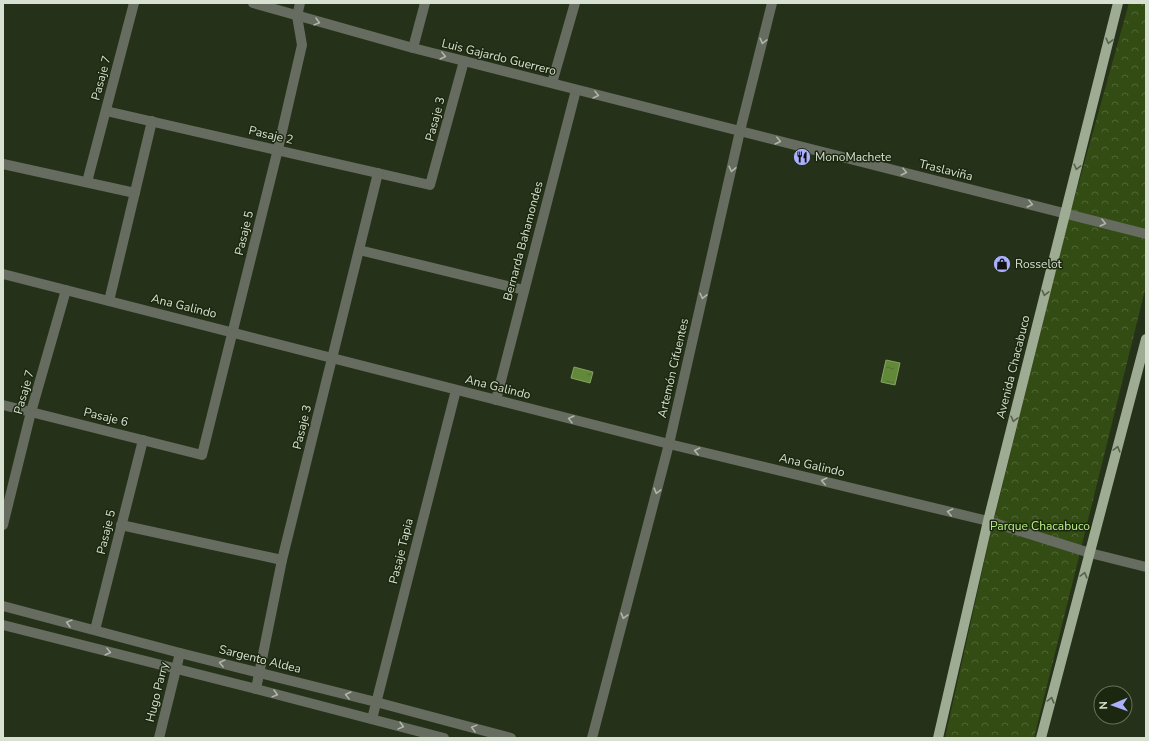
<svg xmlns="http://www.w3.org/2000/svg" width="1149" height="741" font-family="'Nunito Sans',sans-serif">
	<defs>
		<pattern id="park-crowns" width="20" height="18" patternUnits="userSpaceOnUse"><rect width="20" height="18" fill="#334c14"/><path d="M2 6a3 3 0 1 1 6 0M12 15a3 3 0 1 1 6 0" fill="none" stroke="#506635"/></pattern>
		<pattern id="water-ripples" width="26" height="14" patternUnits="userSpaceOnUse"><rect width="26" height="14" fill="#628937"/><path d="M2 4q2-2 4 0t4 0M15 11q2-2 4 0t4 0" fill="none" stroke="#56703a"/></pattern>
	</defs>
	<rect width="100%" height="100%" fill="#253118"/>
	<polygon fill="url(#park-crowns)" points="1129,3 1146,3 1146,286 1034,738 945,738 992,527 1070,214"/>
	<g fill="url(#water-ripples)" stroke="#85a365">
		<polygon points="886,360 900,363 895,385 881,382"/>
		<polygon points="574,367 593,372 590,383 571,378"/>
	</g>
	<g fill="none" stroke-linecap="round" stroke-linejoin="round">
		<g stroke="#666c60" stroke-width="10">
			<polyline points="253,3 413,48 1146,234"/>
			<polyline points="413,48 425,3"/>
			<polyline points="552,83 575,3"/>
			<polyline points="106,111 430,185 464,61"/>
			<polyline points="3,164 135,193"/>
			<polyline points="87,182 134,3"/>
			<polyline points="359,250 524,290"/>
			<polyline points="3,274 669,444 988,521 1090,553 1146,567"/>
			<polyline points="109,301 152,121"/>
			<polyline points="496,400 576,90"/>
			<polyline points="3,405 202,455 278,149 302,45 297,16 300,3"/>
			<polyline points="3,525 31,412 66,290"/>
			<polyline points="121,525 282,560"/>
			<polyline points="3,606 180,653 376,702 511,738"/>
			<polyline points="3,625 256,689 444,738"/>
			<polyline points="95,630 143,440"/>
			<polyline points="256,689 282,560 378,173"/>
			<polyline points="372,719 456,390"/>
			<polyline points="159,738 180,653"/>
			<polyline points="592,738 669,444 740,131 772,3"/>
		</g>
		<g stroke="#9eac93" stroke-width="10">
			<polyline points="938,738 988,521 1118,3"/>
			<polyline points="1041,738 1146,339"/>
		</g>
	</g>
	<defs><path id="oneway-chevron" d="M-2-3.5L2.5 0L-2 3.5" fill="none" stroke-width="1.6" stroke-linecap="round" stroke-linejoin="round"/></defs>
	<g stroke="#b0b7a9">
		<use href="#oneway-chevron" transform="translate(317 22) rotate(15)"/>
		<use href="#oneway-chevron" transform="translate(763 41) rotate(104)"/>
		<use href="#oneway-chevron" transform="translate(443 56) rotate(14)"/>
		<use href="#oneway-chevron" transform="translate(596 95) rotate(14)"/>
		<use href="#oneway-chevron" transform="translate(778 141) rotate(14)"/>
		<use href="#oneway-chevron" transform="translate(732 169) rotate(103)"/>
		<use href="#oneway-chevron" transform="translate(904 172) rotate(14)"/>
		<use href="#oneway-chevron" transform="translate(1030 204) rotate(14)"/>
		<use href="#oneway-chevron" transform="translate(1103 223) rotate(14)"/>
		<use href="#oneway-chevron" transform="translate(703 296) rotate(103)"/>
		<use href="#oneway-chevron" transform="translate(571 419) rotate(-166)"/>
		<use href="#oneway-chevron" transform="translate(697 451) rotate(-167)"/>
		<use href="#oneway-chevron" transform="translate(824 481) rotate(-167)"/>
		<use href="#oneway-chevron" transform="translate(657 491) rotate(105)"/>
		<use href="#oneway-chevron" transform="translate(950 512) rotate(-167)"/>
		<use href="#oneway-chevron" transform="translate(624 616) rotate(105)"/>
		<use href="#oneway-chevron" transform="translate(69 623) rotate(-165)"/>
		<use href="#oneway-chevron" transform="translate(108 652) rotate(14)"/>
		<use href="#oneway-chevron" transform="translate(222 663) rotate(-166)"/>
		<use href="#oneway-chevron" transform="translate(275 694) rotate(15)"/>
		<use href="#oneway-chevron" transform="translate(348 695) rotate(-166)"/>
		<use href="#oneway-chevron" transform="translate(401 726) rotate(15)"/>
		<use href="#oneway-chevron" transform="translate(474 728) rotate(-165)"/>
	</g>
	<g stroke="#56634a">
		<use href="#oneway-chevron" transform="translate(1109 41) rotate(104)"/>
		<use href="#oneway-chevron" transform="translate(1077 167) rotate(104)"/>
		<use href="#oneway-chevron" transform="translate(1045 293) rotate(104)"/>
		<use href="#oneway-chevron" transform="translate(1014 419) rotate(104)"/>
		<use href="#oneway-chevron" transform="translate(1117 449) rotate(-75)"/>
		<use href="#oneway-chevron" transform="translate(1084 575) rotate(-75)"/>
		<use href="#oneway-chevron" transform="translate(1051 700) rotate(-75)"/>
	</g>
	<defs>
		<symbol id="restaurant-disc" viewBox="-11 -11 22 22"><circle r="9.5" fill="#aab0fb" stroke="#1b270f"/><path d="M-5-6h1v4h1v-4h1v4h1v-4h1v5L-1.5 .5V6h-2V.5L-5-1ZM5-6V6H3V1.5H1.5Q1.5-4 5-6Z" fill="#111"/></symbol>
		<symbol id="shop-disc" viewBox="-11 -11 22 22"><circle r="9.5" fill="#aab0fb" stroke="#1b270f"/><path d="M-5-2.5h2.3a2.7 3.5 0 0 1 5.4 0H5L5.5 6h-11ZM-1.5-2.5h3a1.5 2.3 0 0 0-3 0Z" fill="#111"/></symbol>
	</defs>
	<g fill-rule="evenodd">
		<use href="#restaurant-disc" x="792" y="147" width="20" height="20"/>
		<use href="#shop-disc" x="992" y="254" width="20" height="20"/>
	</g>
	<g text-anchor="middle" dominant-baseline="central" stroke-width="3" stroke-linejoin="round" paint-order="stroke">
		<g font-size="12" fill="#d8e0d1" stroke="#1b270f">
			<text transform="translate(499 57) rotate(14)">Luis Gajardo Guerrero</text>
			<text transform="translate(101 78) rotate(-75)">Pasaje 7</text>
			<text transform="translate(435 119) rotate(-75)">Pasaje 3</text>
			<text transform="translate(271 135) rotate(13)">Pasaje 2</text>
			<text transform="translate(946 170) rotate(14)">Traslaviña</text>
			<text transform="translate(244 233) rotate(-76)">Pasaje 5</text>
			<text transform="translate(523 241) rotate(-75)">Bernarda Bahamondes</text>
			<text transform="translate(184 306) rotate(14)">Ana Galindo</text>
			<text transform="translate(1013 367) rotate(-76)">Avenida Chacabuco</text>
			<text transform="translate(673 368) rotate(-77)">Artemón Cifuentes</text>
			<text transform="translate(498 387) rotate(14)">Ana Galindo</text>
			<text transform="translate(24 392) rotate(-74)">Pasaje 7</text>
			<text transform="translate(106 417) rotate(14)">Pasaje 6</text>
			<text transform="translate(302 427) rotate(-76)">Pasaje 3</text>
			<text transform="translate(812 465) rotate(13)">Ana Galindo</text>
			<text transform="translate(106 532) rotate(-76)">Pasaje 5</text>
			<text transform="translate(401 551) rotate(-76)">Pasaje Tapia</text>
			<text transform="translate(260 659) rotate(14)">Sargento Aldea</text>
			<text transform="translate(157 692) rotate(-76)">Hugo Parry</text>
		</g>
		<g font-size="12" fill="#d8e0d1" stroke="#1b270f" text-anchor="start">
			<text x="815" y="157">MonoMachete</text>
			<text x="1015" y="264">Rosselot</text>
		</g>
		<g font-size="12" fill="#baf083" stroke="#1b270f">
			<text x="1040" y="526">Parque Chacabuco</text>
		</g>
	</g>
	<rect width="1149" height="741" fill="none" stroke="#d8e0d1" stroke-width="8"/>
	<g transform="translate(1113 705) rotate(268)"><circle r="19" fill="#1b270f" stroke="#67715d"/>
	<path d="M0-3L7 15L0 10L-7 15Z" fill="#aab0fb"/>
	<text y="-6" font-size="11" font-weight="bold" text-anchor="middle" fill="#d8e0d1">N</text>
	</g>
</svg>
